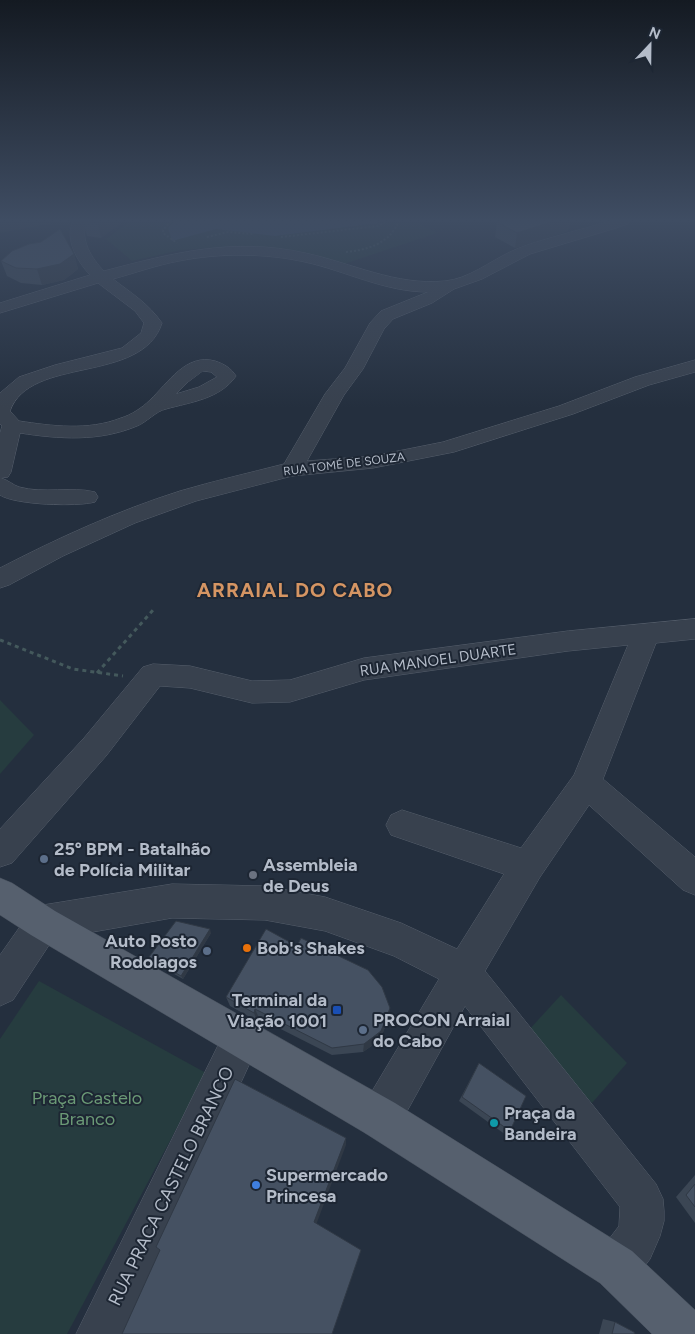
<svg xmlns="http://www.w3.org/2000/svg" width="695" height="1334" font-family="Figtree,sans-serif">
	<rect width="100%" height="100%" fill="#242f3e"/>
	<g fill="#263c3f">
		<polygon points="129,221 420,221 420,224 437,233 341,265 292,251 225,247 181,250 132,261 106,239"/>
		<polygon points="0,700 34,735 0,774"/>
		<polygon points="39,981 206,1073 67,1334 0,1334 0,1039"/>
		<polygon points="561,995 627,1063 592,1103 527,1032"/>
	</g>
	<polygon fill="#394c67" points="175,221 377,221 378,223 275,236 216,229 172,241 168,228"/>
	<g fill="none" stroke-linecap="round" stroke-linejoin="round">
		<defs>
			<g id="minor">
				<path d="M73,221h14c-8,18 5,38 17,50 69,-18 129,-34 201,-18 47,10 91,33 140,28 23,-2 44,-19 65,-29 21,-10 45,-15 68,-22 10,-2 19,-6 29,-8 7,-2 16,-1 23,-1l-2,3 -12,4 -86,26 -48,25 -28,10 -22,14 -39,16 -9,10 -21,40 -19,26 -37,66 66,-5 70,-14 116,-36 76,-29 60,-17v12l-46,13 -76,29 -119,38 -81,16 -81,8 -96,25 -61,22 -72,33 -54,29 -9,3v-20c58,-30 117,-57 180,-77 34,-10 69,-18 104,-27l41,-70 20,-26 25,-45 11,-12 47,-19c-43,0 -82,-21 -123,-30 -40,-9 -86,-9 -126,-1 -22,4 -44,12 -66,18 18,14 35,24 49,44 -20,62 -132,32 -152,88l9,10c33,5 69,10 102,-3 10,-3 21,-10 29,-18 18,-17 36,-47 65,-39 9,3 16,7 21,15 -16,23 -45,26 -70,33 -10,2 -19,13 -29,17 -38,16 -78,13 -117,7l-9,39 -3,5 -7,1c7,2 12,7 18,9 25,7 52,-1 76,5l3,5 -3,5c-18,5 -80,3 -95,-7v-62l2,-7 -2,-2v-31l19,-16 36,-12 67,-17 19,-15 3,-10 -9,-12 -37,-28 -98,30v-10l90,-28c-12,-13 -26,-35 -17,-54zM203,371l8,1 6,5 -18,10 -23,7 12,-12z"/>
				<polygon points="695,619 695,639 656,643 603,779 695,857 695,895 683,890 589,805 540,877 485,971 656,1184 663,1199 664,1211 664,1221 660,1236 650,1259 632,1283 616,1290 600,1283 593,1267 600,1251 619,1226 620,1207 465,1006 395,1133 380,1139 365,1133 359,1118 365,1103 439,979 394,956 325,931 265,920 172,918 53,939 13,1000 0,1006 0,955 31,911 43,905 172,884 265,886 325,897 401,923 457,949 504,874 391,835 386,825 391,815 402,810 521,848 574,775 628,645 568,651 364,680 290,702 252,703 190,688 160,686 106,756 12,863 0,867 0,829 84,738 143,667 153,664 190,666 252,681 290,680 364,658 568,631"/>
				<polygon points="242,1020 256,1025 261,1039 125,1334 76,1334 228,1025"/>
			</g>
			<polygon id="major" points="0,878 12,883 55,911 395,1103 632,1251 695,1310 695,1334 652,1334 600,1283 365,1133 31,935 0,915"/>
		</defs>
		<use href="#minor" stroke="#565f6c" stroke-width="1"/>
		<use href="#major" stroke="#414a57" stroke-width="1"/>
		<g stroke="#44595c" stroke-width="2" stroke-dasharray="2 2" stroke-linecap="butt">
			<polyline points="171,221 163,230 163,233 177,243"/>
			<polyline points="207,237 228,232 253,234"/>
			<polyline points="281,237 378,226 386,221"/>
			<path d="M346,252c22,-2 44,-9 53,-31"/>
		</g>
		<g stroke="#44595c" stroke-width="3" stroke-dasharray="4 4" stroke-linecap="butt">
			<polyline points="0,640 73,669 123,676"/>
			<polyline points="97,673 154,609"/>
		</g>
		<use href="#minor" fill="#38414e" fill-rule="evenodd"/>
		<use href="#major" fill="#56606e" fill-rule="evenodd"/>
	</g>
	<g fill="#3b4654">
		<polygon points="83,221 124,221 101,238 87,236"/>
		<polygon points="500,221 570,221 568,231 515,248 495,237 497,222"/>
		<polygon points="74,254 78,269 64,280 42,285 21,283 7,276 1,261"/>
		<polygon points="211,933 183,979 151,961 149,957"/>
		<polygon points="226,997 389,1017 380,1040 363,1052 332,1055 259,1018 257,1021 230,1006"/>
		<polygon points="479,1063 510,1131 506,1135 459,1101"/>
		<polygon points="695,1175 695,1223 676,1197"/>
		<polygon points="603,1319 615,1322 635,1334 599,1334"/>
	</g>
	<g fill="#303945">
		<polygon points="0,221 53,221 54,223 0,233"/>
		<polygon points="100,221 124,221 101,238 98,223"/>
		<polygon points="554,221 570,221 568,231 515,248 517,233"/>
		<polygon points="74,254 78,269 64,280 42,285 37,269"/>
		<polygon points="210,929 211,933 183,979 181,976"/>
		<polygon points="390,1008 389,1017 380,1040 363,1052 364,1044"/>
		<polygon points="255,1009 259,1018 257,1021 254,1013"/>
		<polygon points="346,1138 346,1145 316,1225 314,1222"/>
	</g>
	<g fill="#455162" stroke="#303945">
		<polygon points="86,221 100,221 98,223"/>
		<polygon points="500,221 554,221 517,233 497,222"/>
		<polygon points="60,229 74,254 60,264 37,269 16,268 1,261 12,251 29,244 41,242"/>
		<polygon points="176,921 210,929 181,976 149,957"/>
		<polygon points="266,929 297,946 301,938 368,970 382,987 390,1008 381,1031 364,1044 332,1048 255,1009 254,1013 226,997"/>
		<polygon points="479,1063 526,1096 510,1131 462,1097"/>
		<polygon points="235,1079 346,1138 314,1222 361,1250 332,1334 122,1334 160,1250 156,1247"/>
		<polygon points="695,1184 695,1207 686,1195"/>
		<polygon points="615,1322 634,1332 635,1334 612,1334"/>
	</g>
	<linearGradient id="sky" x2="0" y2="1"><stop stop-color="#141a22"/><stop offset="0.54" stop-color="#3f4d63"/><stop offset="1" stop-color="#3f4d63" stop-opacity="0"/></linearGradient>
	<rect width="695" height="408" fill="url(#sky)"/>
	<g fill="#5c6f8a" stroke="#1d2633" stroke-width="2">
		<circle cx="44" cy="859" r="5"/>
		<circle cx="207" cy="951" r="5"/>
		<circle cx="363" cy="1030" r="5"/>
	</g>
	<circle fill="#6b7280" stroke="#1d2633" stroke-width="2" cx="253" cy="875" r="5"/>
	<circle fill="#e8710a" stroke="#1d2633" stroke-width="2" cx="247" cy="948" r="5"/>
	<rect fill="#1a4fb4" stroke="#1d2633" stroke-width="2" x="332" y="1005" width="10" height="10" rx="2.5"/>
	<circle fill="#0f9aa8" stroke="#1d2633" stroke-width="2" cx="494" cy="1123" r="5"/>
	<circle fill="#3f7fe0" stroke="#1d2633" stroke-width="2" cx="256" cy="1185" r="5"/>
	<g text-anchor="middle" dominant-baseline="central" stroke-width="4" stroke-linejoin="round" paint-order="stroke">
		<g font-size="12" fill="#b4bcc9" stroke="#1d2633">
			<text transform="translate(344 464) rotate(-7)">RUA TOMÉ DE SOUZA</text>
		</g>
		<g font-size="15" fill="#b4bcc9" stroke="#1d2633">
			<text transform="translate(438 660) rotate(-8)">RUA MANOEL DUARTE</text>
		</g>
		<g font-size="18" font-weight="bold" fill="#b4bcc9" stroke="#1d2633" text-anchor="start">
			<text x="54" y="849">25º BPM - Batalhão<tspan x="54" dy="21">de Polícia Militar</tspan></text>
			<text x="263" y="865">Assembleia<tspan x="263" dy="21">de Deus</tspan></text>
			<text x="197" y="941" text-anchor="end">Auto Posto<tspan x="197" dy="21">Rodolagos</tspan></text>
			<text x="257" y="948">Bob's Shakes</text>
			<text x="327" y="1000" text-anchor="end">Terminal da<tspan x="327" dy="21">Viação 1001</tspan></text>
			<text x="373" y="1020">PROCON Arraial<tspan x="373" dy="21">do Cabo</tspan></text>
			<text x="504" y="1113">Praça da<tspan x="504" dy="21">Bandeira</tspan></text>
			<text x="266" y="1175">Supermercado<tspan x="266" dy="21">Princesa</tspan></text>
		</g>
		<g font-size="18" fill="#6b9a76" stroke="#1d2633">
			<text x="87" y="1098">Praça Castelo<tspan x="87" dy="21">Branco</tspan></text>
		</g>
		<g font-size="18" fill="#b4bcc9" stroke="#1d2633">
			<text transform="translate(171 1186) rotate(-64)">RUA PRACA CASTELO BRANCO</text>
		</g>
		<g font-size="20" font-weight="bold" letter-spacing="1" fill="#d59563" stroke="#1d2633">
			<text x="295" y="590">ARRAIAL DO CABO</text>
		</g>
	</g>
	<g transform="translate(650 45) rotate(22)" stroke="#1d2633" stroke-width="4" paint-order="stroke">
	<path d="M0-4L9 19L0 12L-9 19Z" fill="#b4bcc9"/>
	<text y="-8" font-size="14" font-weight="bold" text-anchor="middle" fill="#b4bcc9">N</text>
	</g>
</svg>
